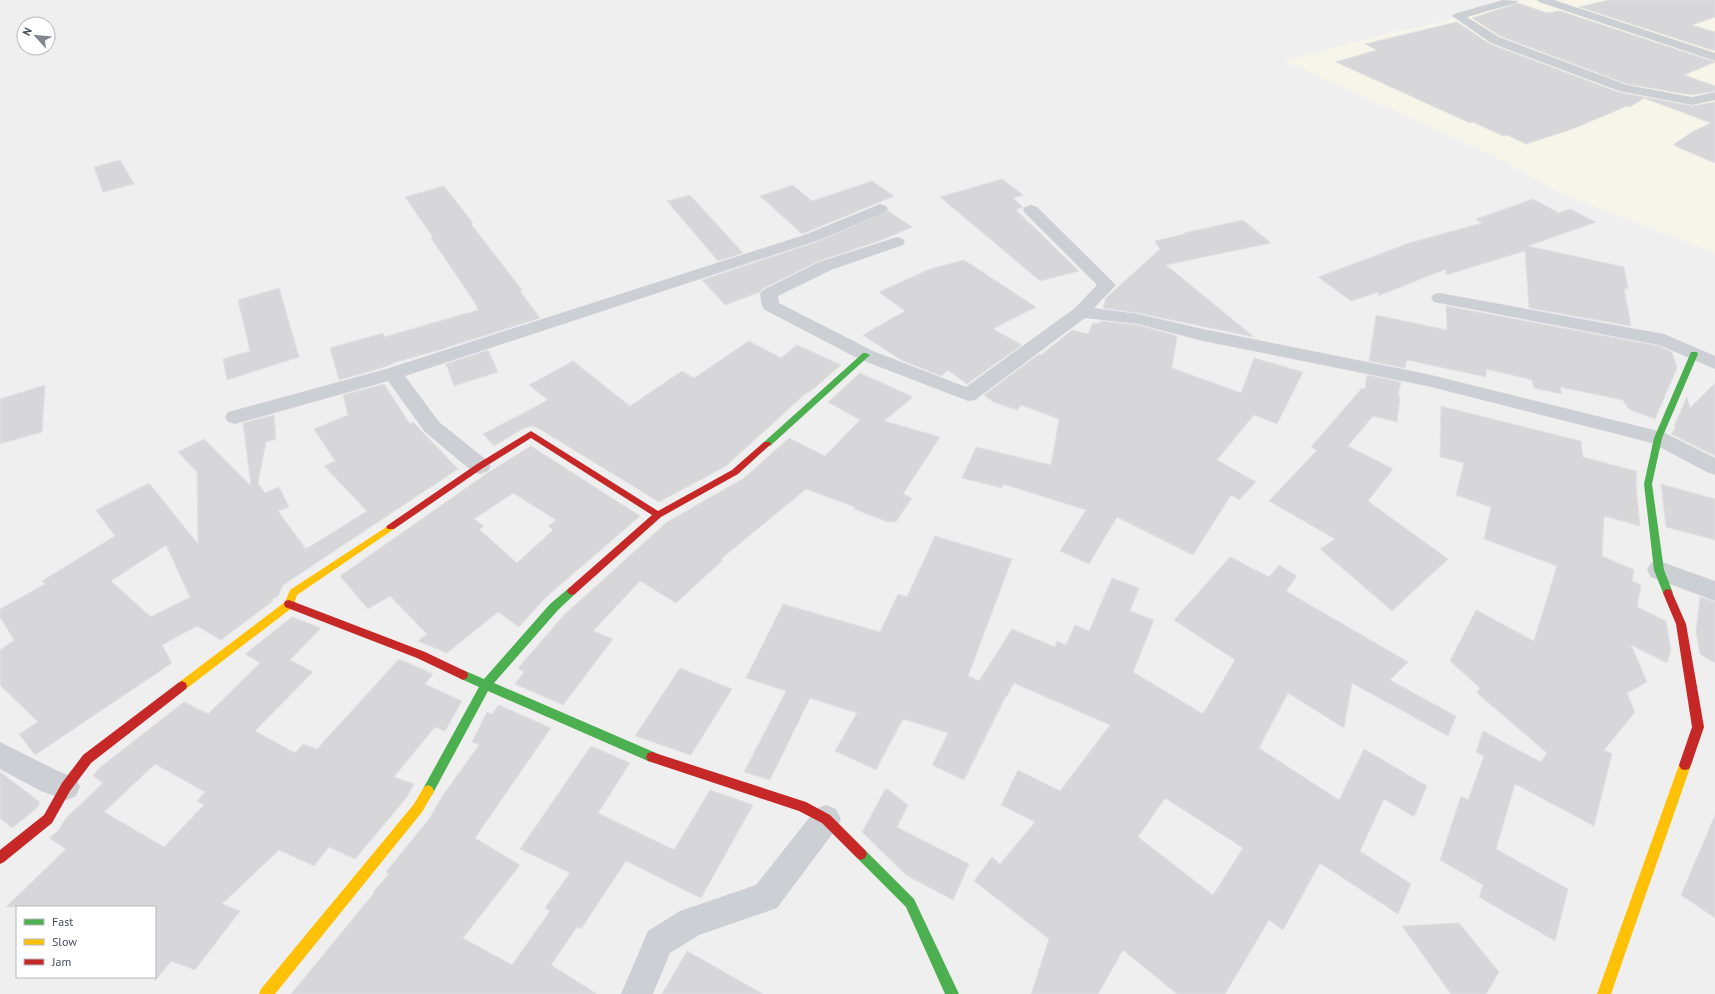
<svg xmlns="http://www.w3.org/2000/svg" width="1715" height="994" font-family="'PT Sans',sans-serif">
	<rect width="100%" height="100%" fill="#f0efef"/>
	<polygon fill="#f7f5ea" points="1506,0 1715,0 1715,253 1562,194 1492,155 1285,61 1396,31 1443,22"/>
	<g fill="#d7d7d9" stroke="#e1e0e2" fill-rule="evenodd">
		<polygon points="1609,0 1715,0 1715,17 1692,25 1715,32 1715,51 1579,7"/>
		<polygon points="1518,3 1547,13 1560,11 1715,62 1684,75 1715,86 1715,91 1692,95 1627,84 1500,36 1472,18"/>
		<polygon points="1457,22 1490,44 1618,92 1692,106 1715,102 1715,163 1673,145 1692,132 1711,123 1644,98 1630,107 1627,106 1572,129 1526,144 1507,135 1503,136 1473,122 1470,123 1336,62 1377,50 1365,44"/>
		<polygon points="120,160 134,184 103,192 94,167"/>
		<polygon points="1002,179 1023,195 1013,198 1023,207 1016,210 1079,271 1040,281 940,197"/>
		<polygon points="872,181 894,196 802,234 760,196 793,185 812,201"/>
		<polygon points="444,186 473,223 471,224 522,290 520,291 540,318 439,350 393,363 393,364 375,370 339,380 330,348 383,333 384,337 478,310 476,306 477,306 431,238 433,237 405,197"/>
		<polygon points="690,195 743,253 718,261 667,201"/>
		<polygon points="1533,199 1559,213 1570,209 1596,222 1528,246 1624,267 1628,289 1624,288 1631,326 1529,308 1525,251 1446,275 1446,269 1378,296 1379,292 1351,301 1318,277 1409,243 1482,223 1476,219"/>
		<polygon points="888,211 912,227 879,241 819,261 762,289 760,292 725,305 702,280 819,241"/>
		<polygon points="1243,220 1271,243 1166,265 1254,337 1138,313 1103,308 1106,298 1160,249 1155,241 1185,234 1184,233"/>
		<polygon points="964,260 1036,307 993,329 1022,345 967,384 948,370 941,376 901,360 863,335 905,311 879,292 930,269"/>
		<polygon points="279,288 299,357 227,380 223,359 250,351 238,300"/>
		<polygon points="1446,306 1659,346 1672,352 1677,368 1655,419 1633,411 1627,407 1623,400 1560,387 1562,394 1534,388 1532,380 1486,369 1486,377 1407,360 1405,368 1369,361 1376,315 1447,330"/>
		<polygon points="1100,321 1138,325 1177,336 1172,368 1241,393 1254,358 1303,372 1277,424 1254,415 1217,460 1256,482 1239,500 1231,495 1193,555 1117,517 1089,564 1060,551 1086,510 1003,484 1002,488 962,478 976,447 1051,465 1059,419 1021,405 1017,410 993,402 984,395 1039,354 1041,355 1072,330 1088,334 1093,323 1099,324"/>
		<polygon points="749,341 781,358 797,345 841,365 811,391 805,394 726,466 659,502 538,428 531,426 524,428 494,446 483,434 548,400 529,385 573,361 630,406 682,371 694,378"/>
		<polygon points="488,350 498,372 454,386 446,364"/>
		<polygon points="860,373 913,397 884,421 940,437 903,494 912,498 896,522 888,522 854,509 855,507 806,489 721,559 723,560 676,603 640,581 593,631 613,639 563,705 515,684 524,672 518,668 564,615 667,522 744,478 789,438 825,456 860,420 828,402"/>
		<polygon points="1367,375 1401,382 1398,395 1400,396 1397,422 1373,416 1348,446 1393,469 1368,501 1448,559 1392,611 1320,549 1335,539 1269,501 1317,450 1311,447 1362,388 1365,389"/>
		<polygon points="1715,383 1715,456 1671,434 1676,427 1674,426 1687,397 1690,408"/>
		<path d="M384,384l26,40 3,-2 45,47 -175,116 -5,11 -7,4 2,1 -52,39 -24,-14 -35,19 10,18 -137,92 -16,-21 19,-12 -38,-37v-35l14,-10 -14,-23v-8l45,-25 -3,-3 73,-45 -19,-26 53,-27 49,61 -1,-72 -19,-20 26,-13 47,47 -8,-63 31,-8 2,24 -10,3 -8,41 7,10 14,-6 10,20 -11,4 28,38 61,-38 -43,-45 11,-5 -21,-32 34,-14 -5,-20zM166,545l24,52 -39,20 -40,-36z"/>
		<polygon points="45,385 42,432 0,444 0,399"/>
		<polygon points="1441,406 1581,441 1583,457 1636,471 1637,477 1636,484 1640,526 1604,516 1602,556 1634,570 1632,581 1641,585 1637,607 1666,621 1671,650 1667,663 1631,645 1647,682 1627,693 1635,712 1604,750 1612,754 1594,826 1515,784 1496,849 1568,889 1555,941 1479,897 1483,885 1440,860 1461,796 1468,800 1484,756 1476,752 1483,731 1541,762 1547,753 1477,693 1480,688 1450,661 1476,610 1534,641 1557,566 1484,539 1491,507 1456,495 1464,463 1440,457"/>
		<path d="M531,446l109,70 -96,83 -25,28 -21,-15 -51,41 -29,-12 9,-7 -37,-38 -22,13 -28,-33 149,-104zM513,493l43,27 -8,6 5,4 -36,33 -38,-34 5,-3 -10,-7z"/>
		<polygon points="1661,484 1715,499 1715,540 1666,527"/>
		<path d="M935,536l77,23 -44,117 11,5 33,-52 43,18 2,-6 9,4 9,-20 14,6 23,-53 27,10 -9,23 24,9 -21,52 70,42 32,-54 -61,-40 56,-63 39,20 10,-12 18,11 -11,15 122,71 -18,18 66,36 -8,20 -96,-53 -8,45 -56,-35 -29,55 80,52 25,-51 63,37 -13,31 -30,-18 -24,52 51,33 -13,30 -78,-51 -37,67 -14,-10 -44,74h-48l-54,-44 -25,44h-67l18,-55 -75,-58 18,-24 8,7 35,-42 -34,-17 17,-35 42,21 50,-66 -96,-42 -7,13h-1l-42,84 -32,-15 16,-32 -45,-14 -27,51 -41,-19 22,-38 -47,-15 -40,82 -26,-8 42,-81 -40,-13 37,-74 97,28 18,-38 9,3zM1165,798l78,50 -30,47 -75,-58z"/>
		<polygon points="1700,597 1715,602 1715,663 1700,654 1696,631"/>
		<path d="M292,617l29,11 -31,32 23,12 -58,59 40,22 8,-9 14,5 82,-90 34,15 -8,10 37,17 -17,30 -10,-4 -41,50 20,7 -7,13 -52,62 -26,-12 -15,19 -35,-16 -57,54 18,7 -45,59 -24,-9 -16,20v-74h-149l60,-58 -17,-11 10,-8 7,-12 37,-35 -10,-7 5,-7 86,-67 24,12 52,-51 -15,-9zM155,764l50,28 -8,9 7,4 -40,42 -60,-35z"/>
		<polygon points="680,668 732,689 691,755 635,736"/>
		<polygon points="499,705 551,728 475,838 520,865 463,938 512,965 550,911 545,908 570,873 520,849 591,746 630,763 598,813 674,850 710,790 753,805 701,898 626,861 581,929 577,927 551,965 597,994 291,994 374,893 373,892 389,874 386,872 429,819 443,795 479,745 472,742 487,712 492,714"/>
		<polygon points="0,772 40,802 37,808 12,828 0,818"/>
		<polygon points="886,788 908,805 897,827 969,864 953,900 906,875 862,832"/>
		<polygon points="1715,815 1715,918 1681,895"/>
		<polygon points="1459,923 1499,972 1486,994 1451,994 1402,926"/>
		<polygon points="687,951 763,994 662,994"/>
	</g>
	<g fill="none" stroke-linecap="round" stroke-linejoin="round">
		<g fill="#cccfd3" fill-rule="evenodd">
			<polygon points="1503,0 1518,1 1516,3 1467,17 1499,37 1627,85 1692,97 1715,92 1715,100 1692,105 1619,91 1491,43 1452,16 1454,14"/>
			<polygon points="1537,0 1554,0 1715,53 1715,61 1539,2"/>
			<polygon points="880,204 886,206 888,209 886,212 819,240 405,376 439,422 488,461 491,466 488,471 480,474 472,471 425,432 388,381 235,424 228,422 225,417 228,412 386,369 807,234"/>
			<polygon points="1031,205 1037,207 1116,285 1094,308 1138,314 1203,329 1427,374 1658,431 1665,433 1715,458 1715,475 1707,472 1652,443 1427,386 1203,341 1138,324 1085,318 975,400 968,401 859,359 765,310 762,306 760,294 763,290 819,262 891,239 897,237 903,239 905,242 903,245 831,270 778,296 779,303 873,351 966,387 1075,308 1097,285 1025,213 1023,210 1025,207"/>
			<polygon points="1440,293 1664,334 1715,356 1715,369 1659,345 1434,302 1431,298 1434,294"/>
			<polygon points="1659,561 1715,581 1715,601 1651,577 1647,570 1651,563"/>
			<polygon points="0,742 58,771 76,778 80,787 76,796 66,800 41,791 0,769"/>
			<polygon points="826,805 836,809 841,819 836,829 777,908 699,935 670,953 653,994 621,994 648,931 680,911 756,885 816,809"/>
		</g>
		<g fill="#4caf50" fill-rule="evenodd">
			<polygon points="1691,352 1697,352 1698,354 1662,438 1652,484 1664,570 1673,593 1671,596 1668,597 1665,596 1663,593 1654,570 1644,484 1654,438"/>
			<polygon points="863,353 866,353 870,355 770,446 764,446 763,444 764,442"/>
			<polygon points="572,587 575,588 577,591 575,594 558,610 494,683 656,753 658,757 656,761 652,762 648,761 488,691 432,795 428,797 424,795 422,791 424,787 479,687 459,678 458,675 459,672 463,670 484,679 550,604 569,588"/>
			<polygon points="861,848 865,850 914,899 959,994 945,994 906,907 857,858 855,854 857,850"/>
		</g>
		<g fill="#ffc107" fill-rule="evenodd">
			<polygon points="391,524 394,525 396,527 394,529 297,595 293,607 186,689 182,691 178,689 177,686 178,683 285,602 290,590"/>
			<polygon points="1685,760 1689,761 1691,765 1611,994 1597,994 1679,765 1681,761"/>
			<polygon points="428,785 432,787 434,791 422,812 275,994 259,994 261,989 414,804 424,787"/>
		</g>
		<g fill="#c62828" fill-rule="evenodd">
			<polygon points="531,431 658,511 732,470 764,442 770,442 771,444 738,474 661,517 575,594 572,595 569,594 567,591 569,588 652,515 531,438 483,468 394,529 388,529 386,527 388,525 477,464"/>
			<polygon points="1668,589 1671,590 1686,624 1704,727 1691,765 1689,769 1685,770 1681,769 1679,765 1692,727 1676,624 1663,593 1665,590"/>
			<polygon points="289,600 425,652 467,672 468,675 467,678 463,680 459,678 417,658 285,607 284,604 285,601"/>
			<polygon points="182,681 186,683 187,686 186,689 91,763 70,791 52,823 4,862 0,864 0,850 44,815 62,783 83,755 178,683"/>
			<polygon points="652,752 806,802 830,815 865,850 867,854 865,858 861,860 857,858 822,823 799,811 648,761 646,757 648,753"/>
		</g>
	</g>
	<rect x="16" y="906" width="140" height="72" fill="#ffffff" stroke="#b5b8be"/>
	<rect x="24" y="919" width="20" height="6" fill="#4caf50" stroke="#b5b8be"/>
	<text x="52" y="926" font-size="12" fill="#454d5c">Fast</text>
	<rect x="24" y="939" width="20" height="6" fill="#ffc107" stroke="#b5b8be"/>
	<text x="52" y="946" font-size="12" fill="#454d5c">Slow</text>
	<rect x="24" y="959" width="20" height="6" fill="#c62828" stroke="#b5b8be"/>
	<text x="52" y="966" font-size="12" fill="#454d5c">Jam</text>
	<g transform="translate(36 36) rotate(297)"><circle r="19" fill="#ffffff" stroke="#b5b8be"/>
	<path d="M0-3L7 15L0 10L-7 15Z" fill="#81868f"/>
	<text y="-6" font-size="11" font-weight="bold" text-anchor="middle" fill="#454d5c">N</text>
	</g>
</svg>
